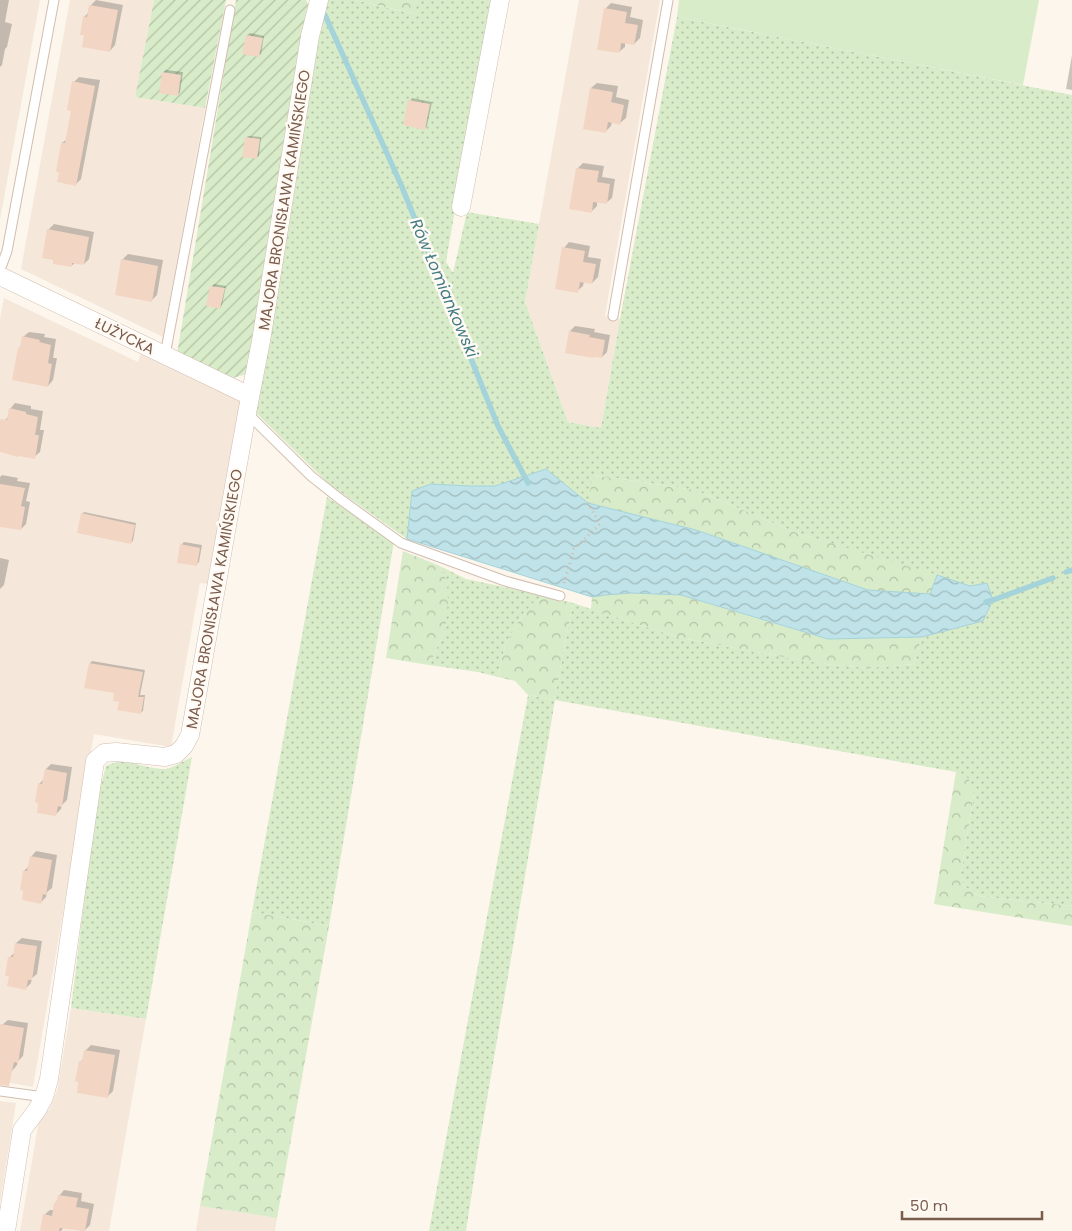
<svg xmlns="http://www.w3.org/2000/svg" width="1072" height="1231" font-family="Poppins,sans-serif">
	<defs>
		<pattern id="grass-dots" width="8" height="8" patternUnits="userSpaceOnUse" patternTransform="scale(1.25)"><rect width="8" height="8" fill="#d8ecc9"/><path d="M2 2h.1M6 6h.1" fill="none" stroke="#b4c2a5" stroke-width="1.8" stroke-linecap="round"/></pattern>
		<pattern id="forest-crowns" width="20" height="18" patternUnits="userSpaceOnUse" patternTransform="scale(1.25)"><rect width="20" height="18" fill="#d8ecc9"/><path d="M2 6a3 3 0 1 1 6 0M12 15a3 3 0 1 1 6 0" fill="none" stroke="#b4c2a5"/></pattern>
		<pattern id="garden-furrows" width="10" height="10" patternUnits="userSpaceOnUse" patternTransform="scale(1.25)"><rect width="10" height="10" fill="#d8ecc9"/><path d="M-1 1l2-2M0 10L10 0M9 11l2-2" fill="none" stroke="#b4c2a5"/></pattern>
		<pattern id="water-waves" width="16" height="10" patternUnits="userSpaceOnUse" patternTransform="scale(1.25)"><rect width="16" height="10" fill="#bfe3e8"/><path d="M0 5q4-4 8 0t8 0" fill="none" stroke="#a0bbbe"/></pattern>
	</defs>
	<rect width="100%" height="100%" fill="#fdf6ec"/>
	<g fill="#f5e8da">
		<polygon points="0,0 40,0 0,220"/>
		<polygon points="70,0 154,0 135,97 205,108 163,337 21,269"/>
		<polygon points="579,0 660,0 605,316 620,319 601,428 568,422 525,302"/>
		<polygon points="4,298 138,362 141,352 242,401 209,584 200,583 171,747 94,734 33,1087 0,1081 0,319"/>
		<polygon points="71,1008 146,1019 109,1231 20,1231 40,1114 49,1110 57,1091"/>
		<polygon points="0,1101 16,1103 0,1203"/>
		<polygon points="200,1206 277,1218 275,1231 196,1231"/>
	</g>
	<g fill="url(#grass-dots)">
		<polygon points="325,0 355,0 414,14 417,0 491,0 446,262 453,273 467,212 539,224 525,302 568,422 601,428 620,319 677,17 1072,95 1072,906 979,896 964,886 961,873 974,794 956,772 555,700 479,1146 466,1231 429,1231 528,695 554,700 573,603 677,637 783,657 833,665 868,668 914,664 922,637 983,621 987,583 970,586 797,533 695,490 594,475 588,503 546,469 495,486 470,486 412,491 407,539 329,484 253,410"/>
		<polygon points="327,497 394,541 329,926 252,912"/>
		<polygon points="440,566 466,579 547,596 533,603 523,614 505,645 498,677 478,672 429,665 445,631 447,582"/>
		<path d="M192,757l-46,262 -75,-11 17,-138 3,-37 -1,-6 16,-61c20,-11 36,3 57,3 7,1 22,-9 29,-12z"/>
	</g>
	<g fill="url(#forest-crowns)">
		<polygon points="355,0 417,0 415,14"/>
		<polygon points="593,475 695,490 797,533 937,575 930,594 868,590 696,530 588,503"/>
		<polygon points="403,551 440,566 447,582 448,600 445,631 429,665 386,658"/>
		<polygon points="631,593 681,595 828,639 922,637 914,664 868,668 833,665 783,657 677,637 591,609 592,597 605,595"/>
		<polygon points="547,596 573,603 554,700 528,695 515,681 498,677 505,645 523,614 533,603"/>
		<polygon points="956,772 968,778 974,794 961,873 964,886 979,896 1072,906 1072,926 934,904"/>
		<polygon points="252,912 329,926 277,1218 200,1206"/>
	</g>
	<g fill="url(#garden-furrows)">
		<polygon points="154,0 226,0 205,108 135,97"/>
		<polygon points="236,0 306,0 310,9 247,374 229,379 177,354"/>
	</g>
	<polygon fill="#d8ecc9" points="679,0 1039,0 1023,85 677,17"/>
	<polygon fill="url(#water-waves)" stroke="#a5d3da" points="546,469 588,503 696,530 868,590 930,594 937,575 970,586 987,583 993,600 983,621 922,637 828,639 681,595 631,593 605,595 592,597 407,539 412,491 431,484 470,486 495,486"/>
	<g fill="#0003">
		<polygon points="0,0 9,0 5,22 12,24 7,47 5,49 2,65 0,67"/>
		<polygon points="96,0 123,5 115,45 110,51 85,34 81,34 85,16 90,11 91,5"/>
		<polygon points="611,3 632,7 630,17 643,20 640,38 634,44 625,42 625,47 619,52 606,8"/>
		<polygon points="250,33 264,36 261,54 258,56 247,35"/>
		<polygon points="1072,55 1072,90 1066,89"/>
		<polygon points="166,70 183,72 180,92 178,95 163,72"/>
		<polygon points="79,77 100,80 81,179 76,184 62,143 67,139 72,110 74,82"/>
		<polygon points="597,83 618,86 616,97 629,100 626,118 620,123 612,122 611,126 605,132 585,128 591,88"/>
		<polygon points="412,98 432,102 427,126 425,128 410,101"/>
		<polygon points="248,136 261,137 259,156 256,158 246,138"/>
		<polygon points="583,163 604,166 602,177 615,179 612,198 606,203 597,201 597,206 591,212 571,208 578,168"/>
		<polygon points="54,224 94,232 89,259 84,264 75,263 71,266 48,230"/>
		<polygon points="569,242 590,246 588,257 601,259 598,277 592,283 584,281 583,286 577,291 564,248"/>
		<polygon points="128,254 163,260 157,295 151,301 122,260"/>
		<polygon points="214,284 226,286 222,305 220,308 212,286"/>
		<polygon points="575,326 595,329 594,332 610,335 607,352 602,357 570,331"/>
		<polygon points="29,332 45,334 44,337 56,339 53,358 57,358 53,380 48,386 19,348 22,345 23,337"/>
		<polygon points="15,403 31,406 31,409 43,411 40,430 44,430 40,452 34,457 0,451 5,420 8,417 10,409"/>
		<polygon points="2,475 18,478 17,481 30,483 26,501 30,502 26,524 21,529 0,525 0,477"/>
		<polygon points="84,512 136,523 133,541 130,543 82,514"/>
		<polygon points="184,542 202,545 199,562 196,565 181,545"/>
		<polygon points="0,558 9,560 4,585 0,589"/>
		<polygon points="92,661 145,670 140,695 145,695 143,711 140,713 120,701 116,692 90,663"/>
		<polygon points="51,764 72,767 67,800 62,805 61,809 55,815 39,784 44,779 46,769"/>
		<polygon points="36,851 57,855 52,888 47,892 46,897 41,902 24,871 29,866 31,857"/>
		<polygon points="22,938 42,941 37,974 32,978 31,983 26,988 10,975 10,957 15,952 16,943"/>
		<polygon points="8,1020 28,1023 23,1056 18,1061 17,1065 12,1071 0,1068 0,1035 2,1025"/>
		<polygon points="91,1045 120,1050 113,1091 107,1097 80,1062 84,1058 85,1051"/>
		<polygon points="64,1190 82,1193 81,1201 94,1204 90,1225 84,1231 64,1227 61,1231 41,1231 44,1215 50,1210 54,1210 55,1203 58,1200 59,1196"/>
	</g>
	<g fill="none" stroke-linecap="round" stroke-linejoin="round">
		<g stroke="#a5d3da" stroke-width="5.5">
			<polyline points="325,15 402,187 498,426 528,483"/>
			<polyline points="1066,572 1072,570"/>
			<polyline points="986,602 993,600 1053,578"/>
		</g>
	</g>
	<g fill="#f3d5c3">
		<polygon points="89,5 118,10 110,52 82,47 84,35 80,35 83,16 87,17"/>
		<polygon points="604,8 627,12 625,23 638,25 634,45 621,43 620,53 597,50"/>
		<polygon points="246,35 263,38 259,57 242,54"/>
		<polygon points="162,72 181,75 178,96 159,93"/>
		<polygon points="72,81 95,86 76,186 57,182 59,172 56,172 61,143 65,143 71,111 67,110"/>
		<polygon points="590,88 613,92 611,102 624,105 620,125 608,122 606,133 583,129"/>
		<polygon points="408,100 430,104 425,130 403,125"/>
		<polygon points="245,137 260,139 257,159 242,157"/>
		<polygon points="576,168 599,171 597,182 610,184 607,204 593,202 592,213 569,209"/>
		<polygon points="47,229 89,237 84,265 72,263 72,267 53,264 53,260 42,258"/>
		<polygon points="562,247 585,251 583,262 596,264 592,284 580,282 578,293 555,289"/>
		<polygon points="121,259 158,266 152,302 115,295"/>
		<polygon points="210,286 225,288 220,309 206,306"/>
		<polygon points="569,331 590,335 589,337 605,340 602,358 593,357 593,358 565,353"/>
		<polygon points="22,336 40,340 39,342 51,345 48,363 52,364 48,387 12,380 18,348 20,348"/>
		<polygon points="9,408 26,412 26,414 38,417 35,435 39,435 35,459 18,456 18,457 0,452 0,419 7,420"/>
		<polygon points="0,484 25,488 21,506 25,507 21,530 0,527"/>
		<polygon points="81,513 135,525 131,544 77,533"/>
		<polygon points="180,544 200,548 197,566 177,563"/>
		<polygon points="89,663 143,672 138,697 144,697 141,714 117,710 119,702 113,701 114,693 84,688"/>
		<polygon points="45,769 67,773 62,807 58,806 56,816 37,813 38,803 35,802 38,783 42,784"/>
		<polygon points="30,856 52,860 46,895 43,894 41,904 22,900 23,891 20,890 23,871 27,871"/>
		<polygon points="15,943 37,946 32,980 28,980 26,990 7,986 9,976 5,976 8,957 13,957"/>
		<polygon points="0,1024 24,1028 18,1063 14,1062 9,1086 0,1085"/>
		<polygon points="84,1050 115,1055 108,1098 77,1093 78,1082 75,1081 79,1061 82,1061"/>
		<polygon points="58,1195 78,1198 76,1207 89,1209 85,1231 60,1228 59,1231 40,1231 43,1214 52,1216 54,1203 56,1203"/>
	</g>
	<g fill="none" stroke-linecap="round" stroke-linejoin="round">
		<defs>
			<g id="service">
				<polyline points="0,270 7,251 54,0"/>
				<polyline points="613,316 668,0"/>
				<polyline points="165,355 230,10"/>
				<polyline points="247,413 311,476 340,499 401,543 505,581 560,596"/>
				<polyline points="0,1091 44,1097"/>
			</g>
			<g id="minor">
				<polyline points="461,207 500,0"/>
				<polyline points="0,276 250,396"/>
				<polyline points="6,1231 22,1130 37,1110 44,1097 49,1079 95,761 104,753 116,752 165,757 176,754 184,746 190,735 247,413 261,341 310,36 319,0"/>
			</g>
		</defs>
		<use href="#service" stroke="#d1beb0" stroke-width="11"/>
		<use href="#minor" stroke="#d1beb0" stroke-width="19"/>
		<polyline stroke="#d9b8a5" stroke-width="3" stroke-dasharray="1 4" stroke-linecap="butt" points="564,583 574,549 600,524 588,503"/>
		<use href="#service" stroke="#fff" stroke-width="9"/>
		<use href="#minor" stroke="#fff" stroke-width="18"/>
	</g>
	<g text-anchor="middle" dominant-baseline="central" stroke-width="5" stroke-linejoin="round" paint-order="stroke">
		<g font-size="15" fill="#7a5c4d" stroke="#fffaf3">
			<text transform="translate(284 200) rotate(-81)">MAJORA BRONISŁAWA KAMIŃSKIEGO</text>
			<text transform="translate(125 336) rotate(26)">ŁUŻYCKA</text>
			<text transform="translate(214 599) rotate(-80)">MAJORA BRONISŁAWA KAMIŃSKIEGO</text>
		</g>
		<g font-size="16" font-style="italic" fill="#437c86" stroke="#fffaf3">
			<text transform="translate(444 288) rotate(67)">Rów Łomiankowski</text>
		</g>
	</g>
	<path d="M902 1211v8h140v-8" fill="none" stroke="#7a5c4d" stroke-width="2.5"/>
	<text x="910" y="1211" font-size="15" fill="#7a5c4d" stroke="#fffaf3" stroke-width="4" paint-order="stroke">50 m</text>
</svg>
